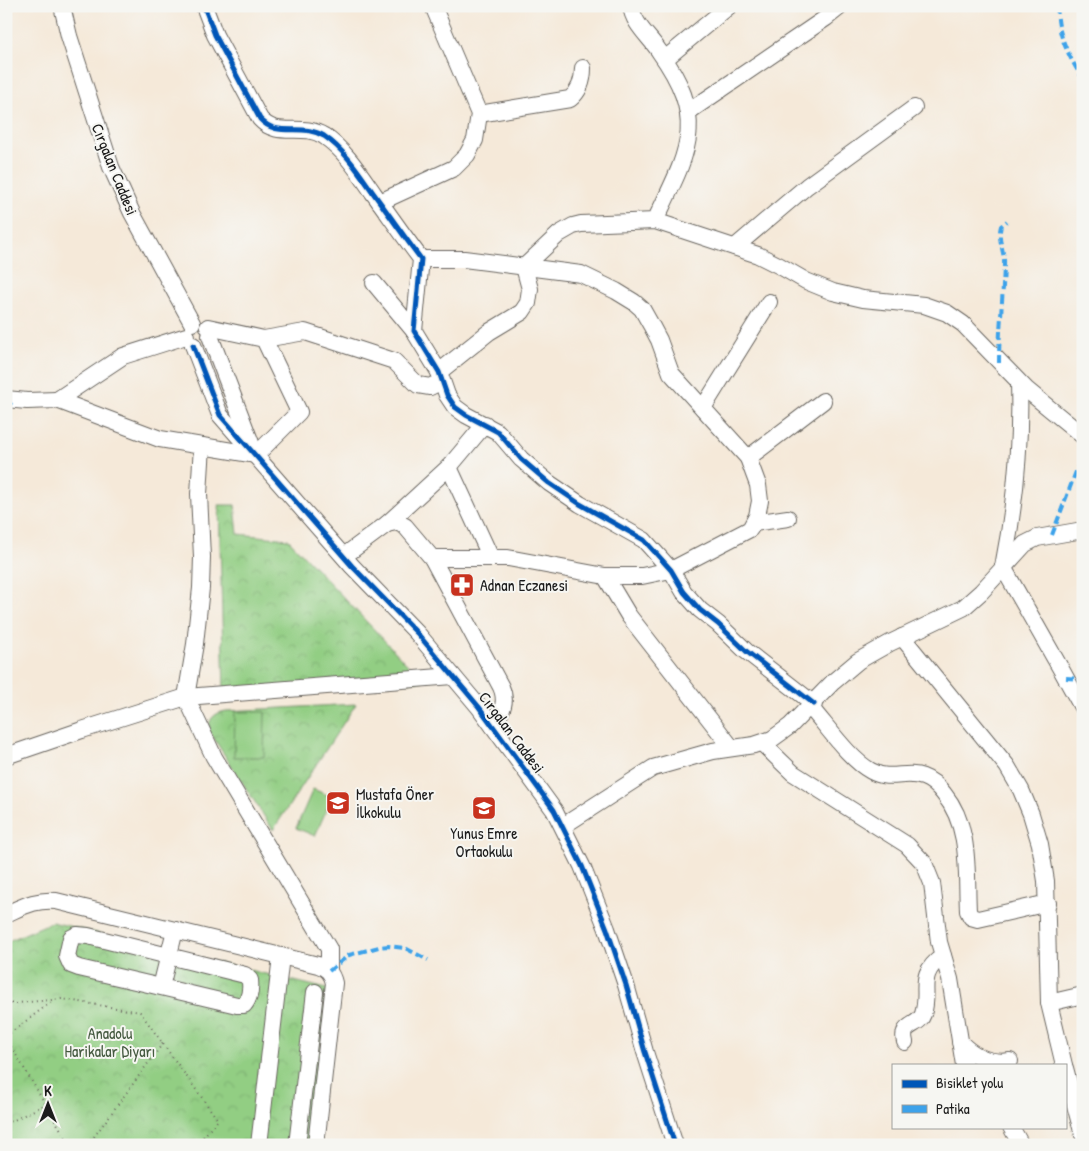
<svg xmlns="http://www.w3.org/2000/svg" width="1089" height="1151" font-family="'Patrick Hand',sans-serif">
	<defs>
		<pattern id="park-crowns" width="20" height="18" patternUnits="userSpaceOnUse" patternTransform="scale(1.25)"><rect width="20" height="18" fill="#92ce83"/><path d="M2 6a3 3 0 1 1 6 0M12 15a3 3 0 1 1 6 0" fill="none" stroke="#7db071"/></pattern>
	</defs>
	<rect width="100%" height="100%" fill="#f6f6f2"/>
	<filter id="ink" filterUnits="userSpaceOnUse"><feTurbulence type="fractalNoise" baseFrequency=".02" numOctaves="2"/><feDisplacementMap in="SourceGraphic" scale="10" xChannelSelector="R" yChannelSelector="G"/><feConvolveMatrix kernelMatrix="1 2 1 2 8 2 1 2 1" color-interpolation-filters="sRGB"/></filter>
	<filter id="wash" filterUnits="userSpaceOnUse"><feTurbulence type="fractalNoise" baseFrequency=".0096" numOctaves="4" result="noise"/><feDisplacementMap in="SourceGraphic" scale="20" xChannelSelector="R" yChannelSelector="G"/><feGaussianBlur stdDeviation="1.12" result="paint"/><feColorMatrix in="noise" values="0 0 0 0 0 0 0 0 0 0 0 0 0 0 0 0 0 1.4 0 .05"/><feComposite in="paint" operator="in"/></filter>
	<g filter="url(#wash)">
		<rect width="100%" height="100%" fill="#f5e9d9"/>
		<g fill="url(#park-crowns)" stroke="#577550">
			<polygon points="219,505 235,505 238,534 288,539 423,681 224,694"/>
			<path d="M356,704l-83,126 -64,-99c-1,-13 6,-18 17,-20z"/>
			<polygon points="52,922 327,989 312,1145 6,1145 6,942"/>
		</g>
		<g fill="#92ce83" stroke="#577550">
			<polygon points="235,712 265,712 264,757 234,757"/>
			<polygon points="313,789 332,797 315,836 296,828"/>
		</g>
	</g>
	<g filter="url(#ink)">
		<g fill="none" stroke-linecap="round" stroke-linejoin="round">
			<defs>
				<g id="minor">
					<polyline points="62,6 69,36 111,167 132,213 192,323"/>
					<path d="M204,6l11,29 45,84c18,20 41,3 64,17 21,14 36,38 50,58 16,22 31,44 47,65l-7,72 25,41 8,23 8,12 11,8 32,17 23,27 28,24 31,21 64,36 27,30 13,22 16,18 18,14 28,27 68,53"/>
					<path d="M631,6c2,18 19,31 28,45 50,70 29,101 -4,170"/>
					<polyline points="665,59 729,6"/>
					<polyline points="688,112 826,18 841,6"/>
					<path d="M479,114l91,-15c10,-8 13,-18 13,-31"/>
					<polyline points="380,202 454,168 467,155 475,140 479,114 433,6"/>
					<polyline points="735,247 807,186 914,108"/>
					<polyline points="421,259 464,259 581,274 616,291 634,302 642,309 651,325 659,340 671,373 748,458 758,485 760,501 757,516 750,529 671,570 642,576 605,576 508,558 432,558"/>
					<polyline points="374,283 414,331"/>
					<polyline points="208,327 264,339 299,412 256,455"/>
					<polyline points="210,336 251,443"/>
					<polyline points="264,339 305,332 394,361 418,385 430,387 438,383 441,380"/>
					<polyline points="193,345 220,415 352,566 417,633 453,676 479,707 554,810 582,866 607,929 626,985 645,1052 675,1145"/>
					<polyline points="439,372 489,332 522,312 528,303 530,289 524,267 559,234 573,226 581,224 655,221 758,255 780,266 806,281 833,292 863,299 924,305 947,313 963,324 1027,390 1083,436"/>
					<path d="M1019,383c2,62 -4,123 -16,184l59,104 21,38"/>
					<polyline points="6,399 27,401 57,400 160,439 256,455"/>
					<polyline points="57,400 123,356 186,336"/>
					<polyline points="703,408 769,302"/>
					<polyline points="202,446 199,494 202,557 201,588 195,644 186,697 214,757 329,949 329,971"/>
					<polyline points="748,458 823,401"/>
					<polyline points="449,467 491,558"/>
					<polyline points="754,523 788,518"/>
					<polyline points="387,524 449,467 485,424"/>
					<path d="M344,556l43,-32 9,-2 9,4 27,32 69,129c7,16 0,25 -8,39"/>
					<polyline points="605,576 629,616 732,748"/>
					<polyline points="902,637 1007,766 1021,790 1031,814 1040,844 1046,881 1049,1003 1064,1065"/>
					<path d="M810,707c17,19 40,53 61,64 20,11 34,-1 52,6 9,3 15,9 21,17 27,33 22,77 24,117l3,6 7,2 70,-16"/>
					<polyline points="762,743 793,773 907,845 924,863 932,883 939,942 950,979 964,1065"/>
					<polyline points="6,756 82,730 186,697 453,676"/>
					<polyline points="563,826 653,768 713,751 754,745 772,739 790,726 833,682 858,661 890,643 963,608 981,592 1025,544 1037,538 1083,530"/>
					<path d="M6,914c18,-8 30,-15 50,-13l262,64c10,3 14,9 16,18l-18,162"/>
					<path d="M161,987l76,18h7c6,-7 7,-16 6,-25l-5,-5 -157,-39 -11,-1 -6,3 -4,18 4,9 8,3 82,19 14,-57"/>
					<polyline points="1049,1003 1083,995"/>
					<path d="M905,1042c-5,-19 14,-15 18,-28 8,-25 -8,-38 20,-58"/>
					<path d="M960,1042c13,14 30,22 50,19"/>
					<polyline points="1065,1068 1083,1135"/>
					<polyline points="1011,1127 1021,1145"/>
					<polyline points="259,1145 281,956"/>
					<polyline points="297,1145 315,992"/>
				</g>
			</defs>
			<use href="#minor" stroke="#68645e" stroke-width="18"/>
			<g stroke="#68645e" stroke-width="2" stroke-dasharray="1 4" stroke-linecap="butt">
				<polyline points="6,1004 62,999 140,1012 218,1120 196,1145"/>
				<polyline points="6,1036 54,1000"/>
				<polyline points="6,1038 70,1145"/>
				<polyline points="6,1124 46,1104"/>
				<polyline points="88,1145 163,1043"/>
			</g>
			<use href="#minor" stroke="#fff" stroke-width="16"/>
			<g stroke="#3da2ea" stroke-width="4" stroke-dasharray="8 4" stroke-linecap="butt">
				<path d="M1058,6c-3,25 12,53 25,73"/>
				<path d="M999,363c0,-33 4,-65 5,-98 1,-14 -7,-25 -3,-39l6,-5"/>
				<polyline points="6,408 14,400"/>
				<polyline points="1052,535 1083,453"/>
				<polyline points="1066,678 1083,679"/>
				<polyline points="329,971 349,955 379,947 388,946 405,948 428,960"/>
			</g>
			<defs>
				<g id="cycleway">
					<path d="M204,6l11,29 45,84c18,20 41,3 64,17 21,14 36,38 50,58 16,22 31,44 47,65l-7,72 25,41 8,23 8,12 11,8 32,17 23,27 28,24 31,21 64,36 27,30 13,22 16,18 18,14 28,27 68,53"/>
					<polyline points="193,345 220,415 352,566 417,633 453,676 479,707 554,810 582,866 607,929 626,985 645,1052 675,1145"/>
				</g>
			</defs>
			<use href="#cycleway" stroke="#f6f6f2" stroke-width="8"/>
			<use href="#cycleway" stroke="#0057b8" stroke-width="5"/>
		</g>
	</g>
	<defs>
		<symbol id="pharmacy-square" viewBox="-11 -11 22 22"><rect x="-9" y="-9" width="18" height="18" rx="4" fill="#c8321e" stroke="#f6f6f2"/><path d="M-2-6h4v4h4v4h-4v4h-4v-4h-4v-4h4Z" fill="#fff"/></symbol>
		<symbol id="school-square" viewBox="-11 -11 22 22"><rect x="-9" y="-9" width="18" height="18" rx="4" fill="#c8321e" stroke="#f6f6f2"/><path d="M0-5L7-2L0 1L-7-2ZM-4 1L0 2.5L4 1V4Q0 6-4 4Z" fill="#fff"/></symbol>
	</defs>
	<g fill-rule="evenodd">
		<use href="#pharmacy-square" x="448" y="571" width="28" height="28"/>
		<use href="#school-square" x="324" y="789" width="28" height="28"/>
		<use href="#school-square" x="470" y="794" width="28" height="28"/>
	</g>
	<g text-anchor="middle" dominant-baseline="central" stroke-width="4" stroke-linejoin="round" paint-order="stroke">
		<g font-size="16" fill="#1c1c1c" stroke="#f6f6f2">
			<text transform="translate(115 169) rotate(68)">Cırgalan Caddesi</text>
			<text transform="translate(512 732) rotate(53)">Cırgalan Caddesi</text>
		</g>
		<g font-size="16" fill="#1c1c1c" stroke="#f6f6f2" text-anchor="start">
			<text x="480" y="585">Adnan Eczanesi</text>
			<text x="356" y="794">Mustafa Öner<tspan x="356" dy="18">İlkokulu</tspan></text>
			<text x="484" y="833" text-anchor="middle">Yunus Emre<tspan x="484" dy="18">Ortaokulu</tspan></text>
		</g>
		<g font-size="16" fill="#455a40" stroke="#f6f6f2">
			<text x="110" y="1033">Anadolu<tspan x="110" dy="18">Harikalar Diyarı</tspan></text>
		</g>
	</g>
	<rect width="1089" height="1151" fill="none" stroke="#f6f6f2" stroke-width="25"/>
	<rect x="892" y="1064" width="175" height="65" fill="#f6f6f2" stroke="#9f9f9c"/>
	<rect x="902" y="1080" width="25" height="8" fill="#0057b8" stroke="#9f9f9c"/>
	<text x="936" y="1088" font-size="15" fill="#1c1c1c">Bisiklet yolu</text>
	<rect x="902" y="1105" width="25" height="8" fill="#3da2ea" stroke="#9f9f9c"/>
	<text x="936" y="1114" font-size="15" fill="#1c1c1c">Patika</text>
	<g transform="translate(48 1104)" stroke="#f6f6f2" stroke-width="4" paint-order="stroke">
	<path d="M0-4L9 19L0 12L-9 19Z" fill="#1c1c1c"/>
	<text y="-8" font-size="14" font-weight="bold" text-anchor="middle" fill="#1c1c1c">K</text>
	</g>
</svg>
